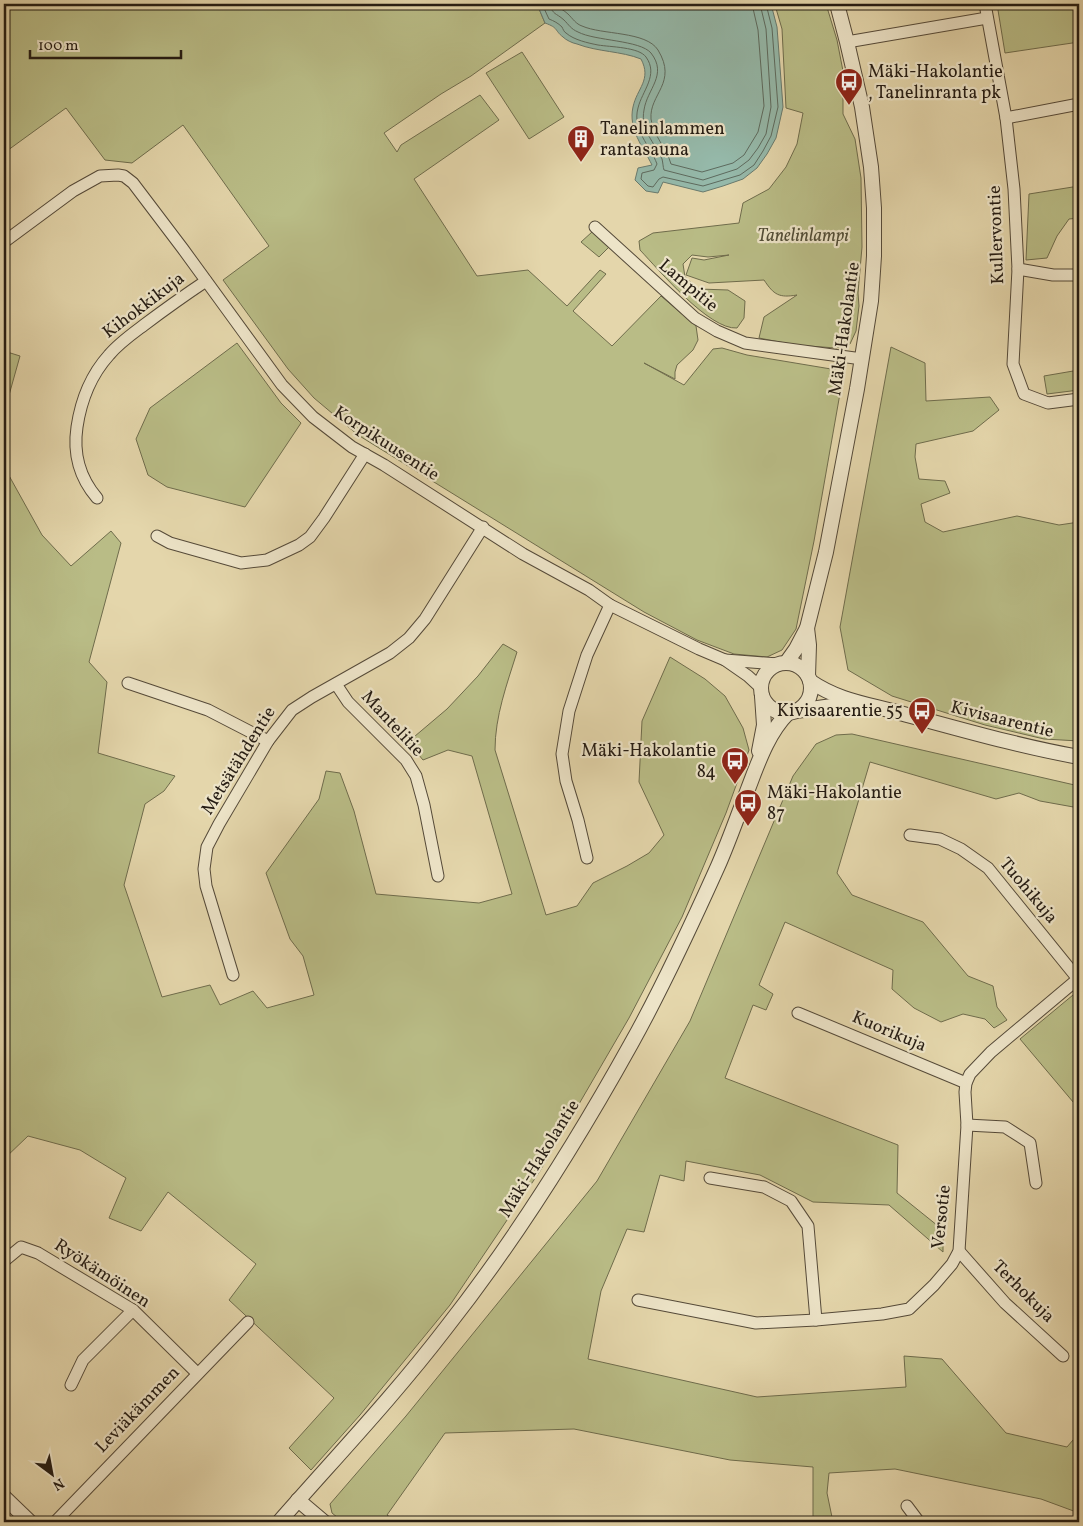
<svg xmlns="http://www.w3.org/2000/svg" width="1083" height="1526" font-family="Vollkorn,serif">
	<rect width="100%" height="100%" fill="#e4d6ab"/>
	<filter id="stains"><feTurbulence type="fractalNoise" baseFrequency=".004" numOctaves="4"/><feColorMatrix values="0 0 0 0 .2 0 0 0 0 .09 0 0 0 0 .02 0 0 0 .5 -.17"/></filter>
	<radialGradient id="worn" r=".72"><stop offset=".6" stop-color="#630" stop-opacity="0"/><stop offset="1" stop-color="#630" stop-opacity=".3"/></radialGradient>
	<g fill="#b9bc86" stroke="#6f6c4c">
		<polygon points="4,4 14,5 18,4 537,4 545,23 471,76 441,94 384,133 397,152 401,145 480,95 499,120 414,179 477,276 528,270 567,306 600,270 606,274 573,311 612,346 661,296 696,326 698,340 693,350 677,365 675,372 675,379 644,363 684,385 713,349 722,348 747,355 837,370 842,382 814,541 796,629 782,650 767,657 734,654 697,640 644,612 358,435 314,398 288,369 223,280 269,246 183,125 132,163 105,160 66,108 4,153"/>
		<path d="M781,4h45l11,36 6,31v43l12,25 6,39 1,69 -4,46 1,13 -3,25 -6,13 -14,4 -41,-3 -36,-7 5,-21 33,-22c-18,3 -23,0 -33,-15l-55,3 -23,-8 6,-17 12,2 25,-5 -21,2 -16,-2 -9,9 2,13 14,12 29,1 17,11 -1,17 -7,10c-28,2 -78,-58 -97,-78l-1,-9 14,-8 86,-10 4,-20 26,-14 17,-22 11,-23 6,-31 -17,-5 -4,-79 -7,-24z"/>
		<polygon points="997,4 1079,4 1079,42 1005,53"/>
		<polygon points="522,52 564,117 529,139 486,73"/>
		<polygon points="1079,186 1079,218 1069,219 1057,236 1047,258 1026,260 1029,194"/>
		<polygon points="592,232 609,247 599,257 581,242"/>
		<polygon points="237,343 281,403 301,423 245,507 167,487 148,475 136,439 150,408"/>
		<polygon points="891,347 925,363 926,401 990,397 999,410 973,431 916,444 915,457 919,479 945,481 950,493 921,504 925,522 943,532 1017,516 1059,525 1079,522 1079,741 1044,739 985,725 892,696 848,670 840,627"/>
		<polygon points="4,351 20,356 4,413"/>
		<polygon points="1079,370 1079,390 1047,394 1044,376"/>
		<path d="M4,418l3,54 35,63 29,31 40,-35 10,12 -32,119 18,20 -9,71 77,23 -11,15 -19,13 -21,81 38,112 48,-12 10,20 33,-14 14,17 47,-13 -11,-39 -13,-17 -24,-66 53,-74 7,-28 14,2 14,38 22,83 103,9 33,-9 -40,-138 -24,-6 -25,10 -15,-18 39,-33 31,-33 25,-32 14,8c-10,32 -22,64 -22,98l51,165 31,-9 16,-23 34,-17 22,-13 15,-18 -25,-53 3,-61 28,-64 35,22 20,17 18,32 6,22 -23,63 -44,104 -53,101 -89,153 -90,134 -90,110 -49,55 -22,-22 45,-50 -105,-98 27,-36 -88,-72 -27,39 -32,-13 17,-40 -46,-28 -52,-14 -24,23z"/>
		<polygon points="852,734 1079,786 1079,808 1040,801 1019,793 996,799 870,762 837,873 852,895 923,922 968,976 993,986 997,1007 1007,1020 994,1028 985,1019 963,1014 941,1022 914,1008 892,989 893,970 785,922 759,985 773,994 766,1010 753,1005 725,1078 898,1145 897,1193 943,1230 943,1252 889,1205 813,1202 760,1175 686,1161 684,1181 660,1175 644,1232 627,1229 601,1291 588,1359 757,1397 906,1387 904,1356 942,1359 1006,1433 1067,1447 1079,1433 1079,1513 1041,1499 895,1469 829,1473 827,1493 833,1522 813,1522 813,1467 730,1460 574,1429 445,1433 387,1515 397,1522 343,1522 332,1513 330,1504 406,1416 597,1181 690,1021 793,776 816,744 836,735"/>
		<polygon points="1079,990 1079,1109 1020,1039"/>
	</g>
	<path fill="#95b9aa" stroke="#687a6e" d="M537,4h234l6,23 6,80 -7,31 -9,16 -10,14 -14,11 -20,7 -20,6 -40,-10 -5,11 -12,-2 -11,-11 3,-12 14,-3c-9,-18 -24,-36 -19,-58 4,-19 19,-27 8,-48 -20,-8 -43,-7 -64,-15 -5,-1 -11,-4 -14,-7 -9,-7 -4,-9 -18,-14z"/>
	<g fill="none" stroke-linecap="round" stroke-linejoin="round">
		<g stroke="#5d6a5e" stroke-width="1">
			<path d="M542,4l7,15c5,2 9,4 13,8 1,2 2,5 4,6 8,7 22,10 32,12 12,2 41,2 48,12 13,18 -4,34 -8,51 -6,22 12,37 19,56l-3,6 -12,3 -1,6 7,7 5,1 6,-8 4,-2 40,9 37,-11 14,-10 9,-14 8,-15 7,-29 -6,-79 -6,-24"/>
			<path d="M549,4c5,12 6,8 15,16 5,5 7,9 14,12 17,9 62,8 73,21 17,22 -4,36 -7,57 -4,20 11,33 18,49 1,4 1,8 2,11l39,10 34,-11 12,-9 9,-12 8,-14 5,-27 -5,-78 -6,-25"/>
			<path d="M557,4c2,5 7,6 11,10 5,5 8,10 14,12 20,9 64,5 76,24 20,33 -9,44 -7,69 2,16 16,30 20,45l31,8 31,-9 11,-8 14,-23 6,-26 -6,-76 -6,-26"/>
		</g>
		<defs>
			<g id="minor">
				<polyline points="985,4 1006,118 1014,189 1018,269 1013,364 1024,394 1048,403 1079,399"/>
				<polyline points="847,42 987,18"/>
				<polyline points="1006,118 1079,104"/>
				<polyline points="595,227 695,318 717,331 745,343 862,359"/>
				<polyline points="4,242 73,191 100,176 118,175 124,176 133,183 183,249 282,385 313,417 352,447 384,465 523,554 589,590 610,605 699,649 725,660 748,676 761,688"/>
				<polyline points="1018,269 1053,275 1079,275"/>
				<path d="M97,498c-18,-21 -24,-44 -20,-71 4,-27 14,-52 32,-72 10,-12 23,-21 35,-30 20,-15 41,-30 62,-44"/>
				<polyline points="157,536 170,543 241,563 267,560 299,545 310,537 324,518 365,454"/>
				<polyline points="725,660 778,664"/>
				<polyline points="128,683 208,710 268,741"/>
				<polyline points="336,684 348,702 406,760 416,776 424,805 438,876"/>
				<polyline points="910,835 940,839 961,849 988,868 1078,979"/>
				<polyline points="587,858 578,820 566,781 562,754 569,711 587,655 610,605"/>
				<polyline points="233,975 206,886 204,869 207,847 219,824 268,741 292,710 312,697 390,653 409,638 425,619 483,527"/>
				<polyline points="798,1013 966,1083"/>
				<polyline points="967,1125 1005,1127 1030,1143 1036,1183"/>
				<polyline points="710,1178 764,1187 791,1201 808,1226 816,1320"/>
				<polyline points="959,1251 1005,1303 1063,1356"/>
				<polyline points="4,1261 21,1247 38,1253 133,1310 197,1373"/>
				<polyline points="638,1300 756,1323 816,1320 882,1314 909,1309 934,1285 952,1264 959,1251 967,1125 965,1092 966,1083 970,1074 991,1052 1079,978"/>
				<polyline points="71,1385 83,1360 133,1310"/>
				<polyline points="907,1506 919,1522"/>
				<polyline points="55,1522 248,1322"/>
			</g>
			<g id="tertiary">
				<polyline points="807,628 809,645 808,676"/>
				<circle cx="786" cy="688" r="25"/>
				<polyline points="786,663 796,649 807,628 826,552 857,389 871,301 874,256 874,208 871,167 862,107 847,42 837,4"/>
				<path d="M810,681c29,20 58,23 90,32 60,16 118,33 179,44"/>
				<polyline points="796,711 854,703"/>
				<polyline points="759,751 764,725 762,696"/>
				<polyline points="4,1497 30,1522"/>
				<polyline points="298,1500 324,1522"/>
				<path d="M279,1522c56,-64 115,-126 167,-194 70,-89 130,-185 185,-284 32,-57 60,-118 87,-178 11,-25 20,-51 30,-77 10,-26 20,-56 40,-76"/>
			</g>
		</defs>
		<use href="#minor" stroke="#554a39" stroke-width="13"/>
		<use href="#tertiary" stroke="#554a39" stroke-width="16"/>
		<use href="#minor" stroke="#ede4c8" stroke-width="11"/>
		<use href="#tertiary" stroke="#ede4c8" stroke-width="14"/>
	</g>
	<defs>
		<symbol id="bus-pin" viewBox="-11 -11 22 30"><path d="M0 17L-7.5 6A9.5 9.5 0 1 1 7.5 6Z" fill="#8f2418" stroke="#ede4c8"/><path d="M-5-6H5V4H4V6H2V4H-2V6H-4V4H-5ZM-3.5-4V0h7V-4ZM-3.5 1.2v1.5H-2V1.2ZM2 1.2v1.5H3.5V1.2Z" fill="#fff"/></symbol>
		<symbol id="building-pin" viewBox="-11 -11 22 30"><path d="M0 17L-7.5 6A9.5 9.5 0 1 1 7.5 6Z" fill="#8f2418" stroke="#ede4c8"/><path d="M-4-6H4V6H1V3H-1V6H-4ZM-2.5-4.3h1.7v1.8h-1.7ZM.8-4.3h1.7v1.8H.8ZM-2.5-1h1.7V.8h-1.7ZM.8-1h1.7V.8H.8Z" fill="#fff"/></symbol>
	</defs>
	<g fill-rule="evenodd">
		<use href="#bus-pin" x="833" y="66" width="32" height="43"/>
		<use href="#building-pin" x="565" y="123" width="32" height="43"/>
		<use href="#bus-pin" x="906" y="695" width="32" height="43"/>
		<use href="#bus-pin" x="719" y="745" width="32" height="43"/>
		<use href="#bus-pin" x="732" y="787" width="32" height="43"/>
	</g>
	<g text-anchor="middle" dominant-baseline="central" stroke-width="4.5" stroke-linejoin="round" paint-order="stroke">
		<g font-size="18" fill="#251c13" stroke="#ede4c8" text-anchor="start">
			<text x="868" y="72">Mäki-Hakolantie<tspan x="868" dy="21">, Tanelinranta pk</tspan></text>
			<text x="600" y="129">Tanelinlammen<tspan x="600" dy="21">rantasauna</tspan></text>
			<text x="903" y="711" text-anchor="end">Kivisaarentie 55</text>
			<text x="716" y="751" text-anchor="end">Mäki-Hakolantie<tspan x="716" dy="21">84</tspan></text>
			<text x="767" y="793">Mäki-Hakolantie<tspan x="767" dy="21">87</tspan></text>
		</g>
		<g font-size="18" fill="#251c13" stroke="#ede4c8">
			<text transform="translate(997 235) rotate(-92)">Kullervontie</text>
			<text transform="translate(688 286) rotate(40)">Lampitie</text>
			<text transform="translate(144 306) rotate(-37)">Kihokkikuja</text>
			<text transform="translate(845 329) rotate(-82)">Mäki-Hakolantie</text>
			<text transform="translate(386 444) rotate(33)">Korpikuusentie</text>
			<text transform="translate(1002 720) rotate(14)">Kivisaarentie</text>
			<text transform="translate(392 724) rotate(47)">Mantelitie</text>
			<text transform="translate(239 761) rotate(-58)">Metsätähdentie</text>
			<text transform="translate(1028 891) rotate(50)">Tuohikuja</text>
			<text transform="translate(889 1032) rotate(23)">Kuorikuja</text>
			<text transform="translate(540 1159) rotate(-58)">Mäki-Hakolantie</text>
			<text transform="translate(942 1217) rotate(-84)">Versotie</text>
			<text transform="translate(102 1274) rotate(33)">Ryökämöinen</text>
			<text transform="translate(1023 1292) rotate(45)">Terhokuja</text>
			<text transform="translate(138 1410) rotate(-46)">Leviäkämmen</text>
		</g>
		<g font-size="18" font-style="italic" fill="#514c36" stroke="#ede4c8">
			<text x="803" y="236">Tanelinlampi</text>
		</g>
	</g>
	<rect width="1083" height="1526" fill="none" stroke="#e4d6ab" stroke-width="20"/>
	<rect x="5" y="5" width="1073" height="1516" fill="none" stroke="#251c13" stroke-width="2.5"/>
	<rect x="10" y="10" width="1063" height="1506" fill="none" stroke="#251c13"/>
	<g transform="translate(52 1474) rotate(148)" stroke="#ede4c8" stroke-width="4" paint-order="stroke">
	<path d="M0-4L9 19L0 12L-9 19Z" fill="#251c13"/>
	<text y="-8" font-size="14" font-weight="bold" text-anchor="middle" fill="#251c13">N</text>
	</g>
	<path d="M30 50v8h151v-8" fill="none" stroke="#251c13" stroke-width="2.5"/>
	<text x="38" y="50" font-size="15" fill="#251c13" stroke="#ede4c8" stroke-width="4" paint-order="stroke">100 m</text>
	<rect width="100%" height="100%" filter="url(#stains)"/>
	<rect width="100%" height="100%" fill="url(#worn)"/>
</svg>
